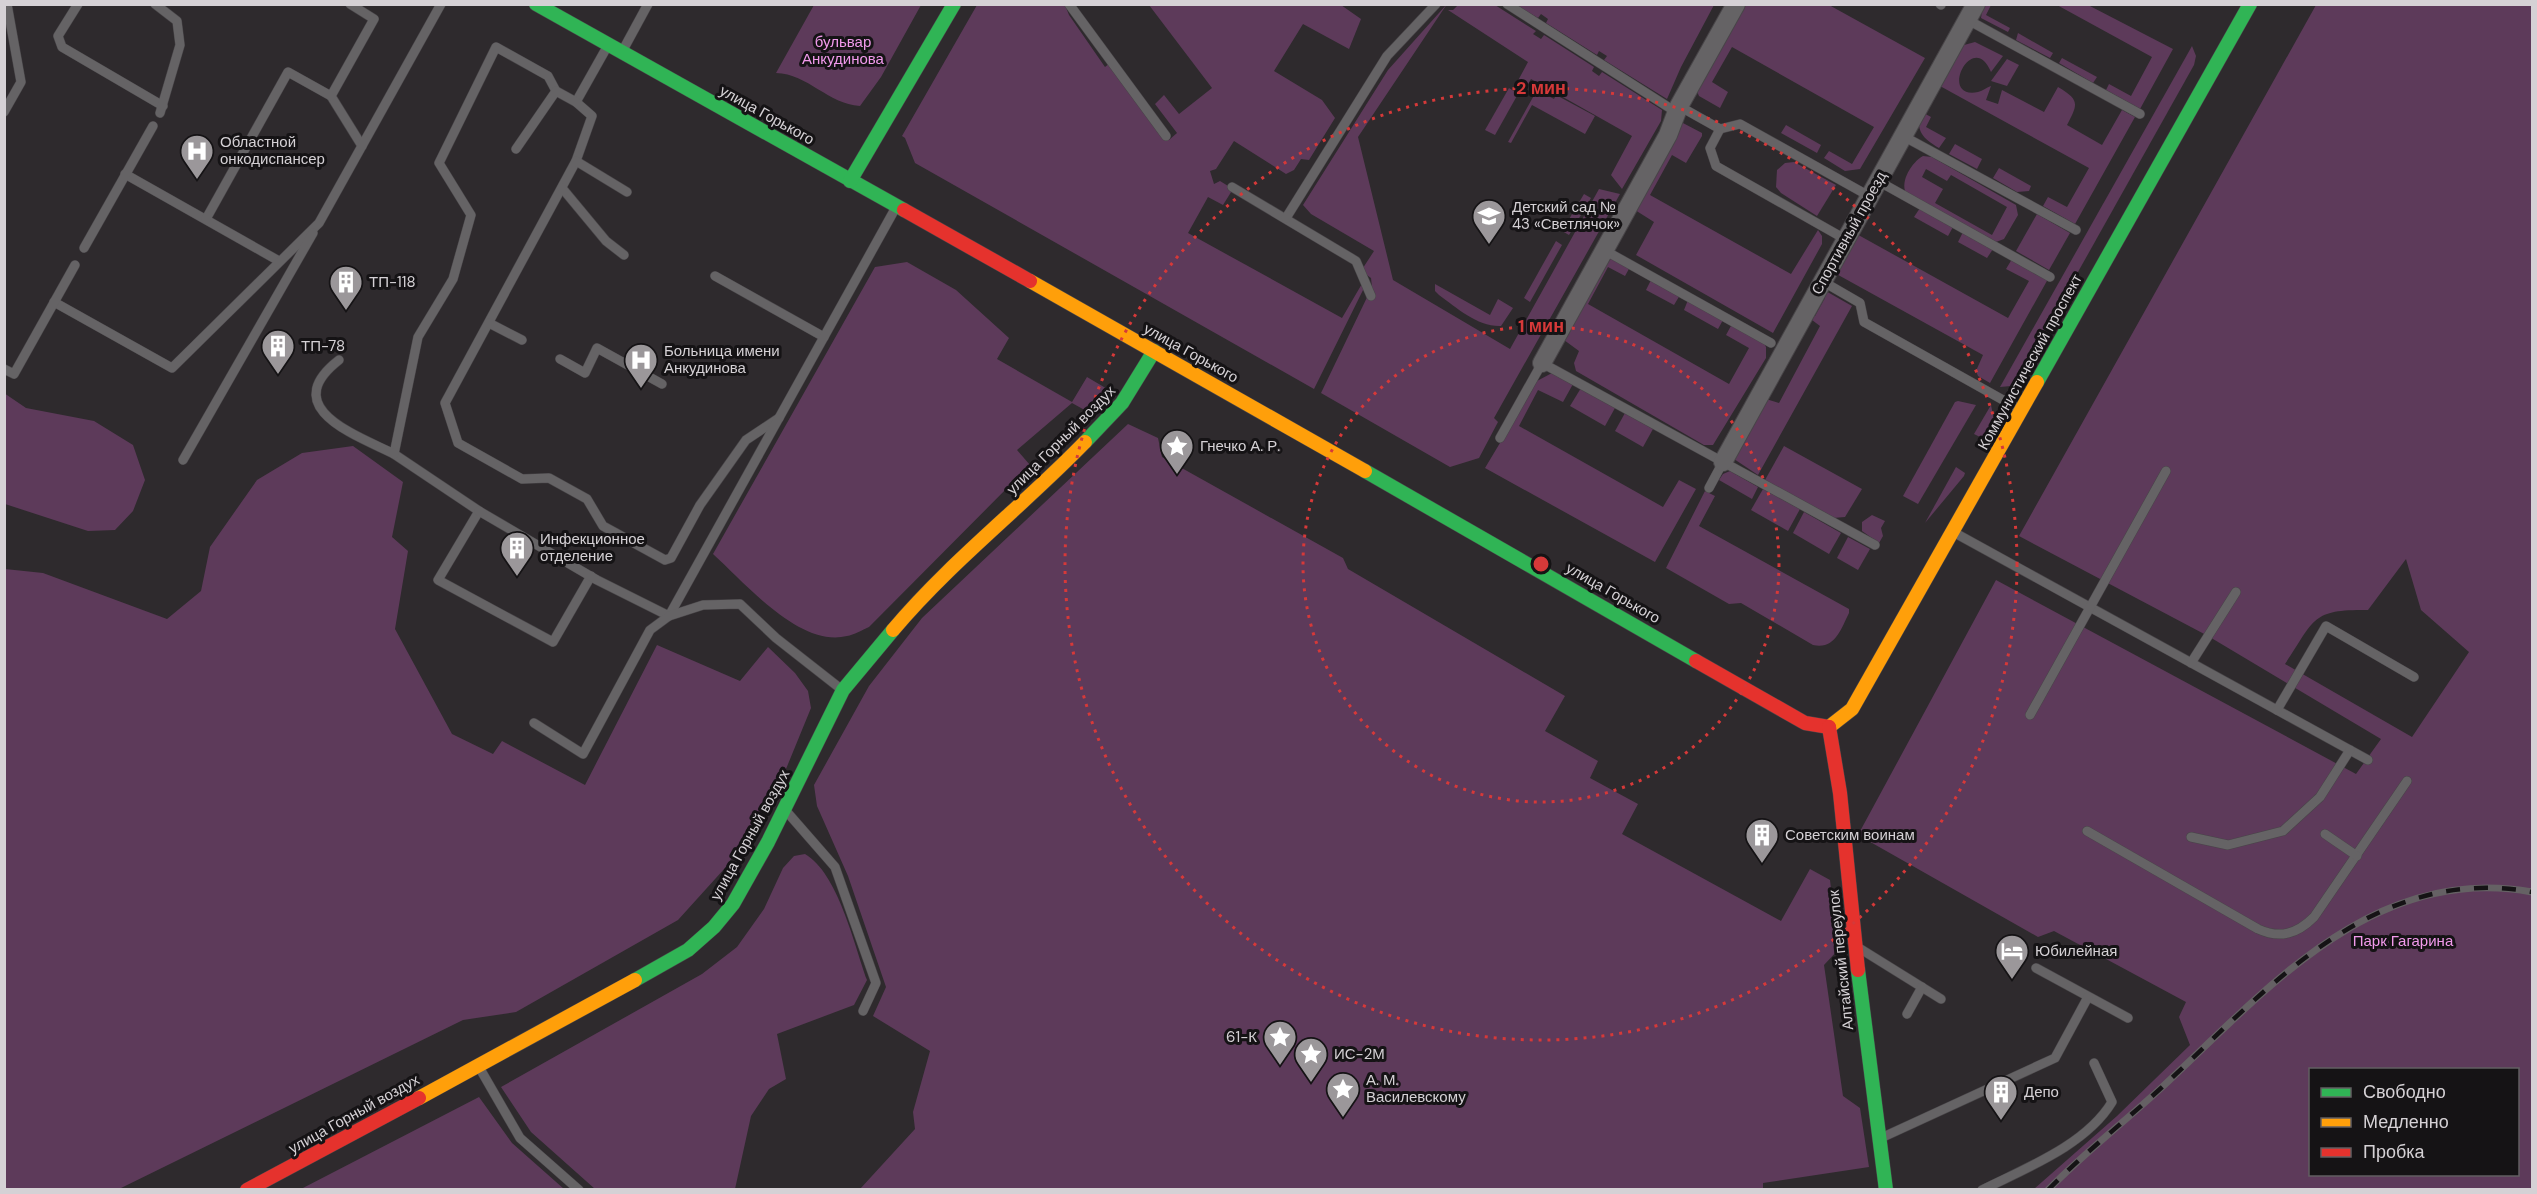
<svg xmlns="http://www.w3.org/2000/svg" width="2537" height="1194" font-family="'DM Sans',sans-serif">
	<rect width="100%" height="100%" fill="#2e2a2d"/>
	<g fill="#5d3a5a" fill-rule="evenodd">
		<polygon points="1447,4 1358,137 1393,280 1510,349 1599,189 1620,194 1494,418 1498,422 1479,458 1450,467 1321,393 1372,287 1371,278 1361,271 1374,251 1311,214 1303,205 1388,70"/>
		<path d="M814,5h107l-40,72 -21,29c-32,-2 -52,-32 -84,-33z"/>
		<polygon points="977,5 1065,5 1069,15 1105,67 1110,63 1169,140 1177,133 1155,104 1164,95 1179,114 1212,88 1149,5 1341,5 1361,19 1349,49 1303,24 1274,71 1322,100 1335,118 1309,160 1301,159 1294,170 1286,174 1234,141 1216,169 1210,171 1214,184 1220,181 1233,189 1223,205 1208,197 1188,233 1342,318 1363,282 1359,277 1366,284 1314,389 915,163 905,138 902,136"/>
		<polygon points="1458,5 1495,5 1536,31 1533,34 1541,39 1544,35 1594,67 1592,71 1599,76 1602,72 1662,110 1661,121 1622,189 1611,175 1632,136 1531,79 1523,93 1514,88 1528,62 1448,10 1453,10"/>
		<polygon points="1516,5 1714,4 1714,5 1681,67 1667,99 1604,60 1607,56 1599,51 1597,55 1546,23 1548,19 1541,14 1538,18"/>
		<polygon points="1742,5 1829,5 1925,58 1860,169 1845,171 1824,158 1829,151 1852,164 1874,127 1732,47 1712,82 1728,92 1720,108 1699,96 1696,89"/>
		<polygon points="1983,5 1991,5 1986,15 2010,28 2008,32 1981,18"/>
		<polygon points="2057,5 2088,5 2173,49 2140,109 2106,90 2109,84 2131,96 2152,57"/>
		<path d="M2316,5h216v1184h-498l83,-73 73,-71 -11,-28 7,-15 -132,-71 -16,6 -180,-102 138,-255 360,194 25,-35 -173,-103 -189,-100zM2406,559l15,51 48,42 -57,85 -127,-73c30,-44 25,-55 83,-54zM2310,1070h208v104h-208z"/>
		<polygon points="2018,33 2053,53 2050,58 2016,40"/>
		<path d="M1975,42l28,14 -12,16c-18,-44 -54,28 -13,20 5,-1 9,-5 13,-6l-5,14 12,4 4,-14 42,22 14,-25c22,13 20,17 9,38l35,20 20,-35 13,7 -60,107 -32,-18 5,-9 19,10 22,-39 -149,-82 24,-41z"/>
		<polygon points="2192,46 2196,56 2194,65 2018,379 2011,386 2000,387"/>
		<polygon points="2062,58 2097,77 2093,83 2059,63"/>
		<polygon points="2007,59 2019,65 2007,86 1991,81"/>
		<polygon points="1509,88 1518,94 1495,135 1485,130"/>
		<polygon points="1537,90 1554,99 1556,95 1595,116 1585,134 1532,105 1511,143 1508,142"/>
		<path d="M1920,111l11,6 -5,10 20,11 -7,10c-17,-10 -23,-17 -19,-37z"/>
		<polygon points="1681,122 1702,133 1702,136 1686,163 1672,155 1650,195 1791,274 1818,230 1822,236 1822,244 1773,333 1636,255 1654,222 1635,210"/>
		<polygon points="1786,125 1821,145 1817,153 1781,133"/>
		<polygon points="1955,144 1982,159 1977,169 1949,154"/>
		<path d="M1923,156l9,1 84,48 2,10 -14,24 -8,3 -90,-49c-6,-12 6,-31 17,-37zM1926,169l21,12 4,-6 56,32 -15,28 -57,-32 8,-14 -21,-12z"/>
		<polygon points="1794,162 1836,185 1817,216 1781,193 1776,187 1777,170 1785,163"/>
		<polygon points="1999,168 2031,186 2029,191 2017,192 1993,178"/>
		<polygon points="1584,194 1591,198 1569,235 1562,231"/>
		<polygon points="1920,208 1953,227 1948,236 1914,217"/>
		<polygon points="2037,214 2070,233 2049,270 2016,251"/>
		<polygon points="1853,232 2008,318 2029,281 2006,269 2012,259 2048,279 1990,383 1978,376 1976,371 1983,355 1831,271"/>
		<polygon points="1963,232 1993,249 1987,258 1958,242"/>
		<polygon points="1556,241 1562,245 1530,302 1524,298"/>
		<polygon points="1610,257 1630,267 1625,276 1608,267 1588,304 1729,384 1749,348 1726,335 1732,324 1763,342 1766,347 1766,358 1713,445 1704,445 1576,371 1574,363 1579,351 1564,340"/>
		<path d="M907,262l49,28 53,48 -12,21 75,43 15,-25 22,13 -1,6 -18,17 -18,-10 -55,47 13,15 -161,162c-7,3 -15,8 -22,9 -47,12 -102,-53 -134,-82l162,-287z"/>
		<polygon points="1651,280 1680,295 1674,305 1646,290"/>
		<path d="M1435,284l55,31 8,-16 15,9 -12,18c-23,1 -44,-18 -62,-31l-4,-4z"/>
		<polygon points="1824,290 1852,306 1758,475 1734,459 1766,399 1779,403 1820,326 1812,320 1811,313 1815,316 1825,298 1821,295"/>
		<polygon points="1688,300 1723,320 1718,329 1684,310"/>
		<polygon points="1552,373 1573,384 1563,402 1538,390 1519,426 1663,507 1679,480 1696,489 1655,562 1485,468 1537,381"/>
		<polygon points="1581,388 1615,408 1605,426 1570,406"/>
		<polygon points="4,393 26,408 94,421 133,445 145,480 133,511 115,530 88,531 5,504"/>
		<polygon points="1958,401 1976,405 1918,504 1903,496 1955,402"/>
		<polygon points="1991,405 1994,420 1984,439 1974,434"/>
		<polygon points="1625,413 1653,429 1643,447 1615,431"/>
		<polygon points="1128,424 1158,438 1162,457 1343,558 1348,569 1565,696 1545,731 1598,761 1590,778 1638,804 1622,834 1781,921 1810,869 1830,880 1838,950 1824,965 1843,1096 1860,1108 1869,1167 1763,1183 1763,1190 860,1189 915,1129 913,1112 930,1051 873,1016 886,987 848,876 817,806 814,785 869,686 922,618"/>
		<polygon points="353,446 403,482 392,537 408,551 395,629 452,734 493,754 502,741 585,785 657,645 740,681 768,647 795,673 808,691 811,708 786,769 755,823 725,868 678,920 516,1012 463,1020 119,1189 5,1189 5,569 43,573 167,619 201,591 210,547 257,480 302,453"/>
		<polygon points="1784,446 1862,489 1845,517 1833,518 1765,480"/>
		<polygon points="1956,467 1965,473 1964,476 1925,523"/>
		<polygon points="1730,471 1758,487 1752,499 1719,480 1723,474"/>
		<polygon points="1763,489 1800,509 1788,531 1751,510"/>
		<path d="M1705,491l10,5 -16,30 150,83v4c-8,16 -14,37 -36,32l-72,-42 -12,1 -63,-36z"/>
		<polygon points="1804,512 1841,533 1829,554 1793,533"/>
		<polygon points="1872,515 1885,521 1881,528 1883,536 1879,543 1862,531 1862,522"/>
		<polygon points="1848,537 1870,549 1858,570 1837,558"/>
		<path d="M805,854c33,19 49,90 62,126l-13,25 -77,29 9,45 -17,10 -18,27 -16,73h-140l-64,-57 -30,-45 201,-113 35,-27 27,-38 19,-41 11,-12z"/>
		<polygon points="479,1097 512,1143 564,1189 301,1189"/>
	</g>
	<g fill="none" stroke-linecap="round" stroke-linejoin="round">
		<defs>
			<g id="lane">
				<polyline points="78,4 58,36 62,47 163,106"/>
				<polyline points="155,4 177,21 180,45 160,113"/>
				<polyline points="1069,4 1166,136"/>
				<polyline points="1507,4 1676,112"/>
				<polyline points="1940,4 1941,5"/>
				<polyline points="1968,20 2140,114"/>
				<polyline points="623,50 648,4"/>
				<polyline points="556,91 548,76 496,47 439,163 471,215 453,279 418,337 394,454 479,511 438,580 553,642 591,576"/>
				<polyline points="331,96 362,146"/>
				<polyline points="576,102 607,47"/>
				<polyline points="1679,106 1720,129 1740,124 1869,196"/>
				<polyline points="4,112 21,82 7,4"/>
				<polyline points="1720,129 1710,148 1716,166 1845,239"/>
				<polyline points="1903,136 2076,230"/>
				<polyline points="516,149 556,91 576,102 592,116 576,161 445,403 458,443 522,479 549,478 587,499 603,526 665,560 671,558 700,505 746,440 779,418"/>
				<polyline points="576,161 627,192"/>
				<polyline points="125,174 279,261"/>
				<polyline points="1878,181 2050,277"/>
				<polyline points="1232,187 1356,261 1371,296"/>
				<polyline points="562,188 606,241 624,255"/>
				<polyline points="1286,218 1387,56 1436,4"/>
				<polyline points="206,219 288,72 331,96 374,19 350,4"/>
				<polyline points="84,248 153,126"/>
				<polyline points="1604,250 1771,343"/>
				<polyline points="715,276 824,337"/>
				<polyline points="1822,281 1860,303 1864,322 2019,409"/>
				<polyline points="54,302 172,368 319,223 441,4"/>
				<polyline points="489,323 522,340"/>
				<polyline points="560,359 585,373 597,348 662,384"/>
				<path d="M339,360c-62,48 17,75 55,94"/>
				<polyline points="4,369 14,374 75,265"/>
				<polyline points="1500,438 1542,363 1875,545"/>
				<polyline points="183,460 313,233"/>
				<polyline points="1709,488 1723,462"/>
				<polyline points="479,511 597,580 669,616 895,209"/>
				<polyline points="1955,533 2368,760"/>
				<polyline points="2191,663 2236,592"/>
				<polyline points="2277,710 2326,626 2414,677"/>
				<polyline points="2030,715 2166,471"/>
				<polyline points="534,723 583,754 650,630 669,616 703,605 740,604 776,638 841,689"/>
				<polyline points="787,812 835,867 876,983 863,1011"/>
				<path d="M2087,831l171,98c22,10 39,5 56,-12l93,-136"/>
				<polyline points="2325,834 2357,856"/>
				<polyline points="2191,837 2228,845 2283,831 2320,797 2350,750"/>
				<polyline points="1859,948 1941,999"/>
				<polyline points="2036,968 2128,1018"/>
				<polyline points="1907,1014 1922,987"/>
				<polyline points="479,1067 520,1138 579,1190"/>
				<polyline points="1881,1138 2055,1058 2088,997"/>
				<path d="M1982,1190c44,-22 104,-45 130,-88l-18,-39"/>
			</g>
			<g id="street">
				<polyline points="1542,363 1668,135 1679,106 1736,4"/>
				<polyline points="1723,462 1976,4"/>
			</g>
			<g id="fast">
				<polyline points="536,4 904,210"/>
				<polyline points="850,181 954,4"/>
				<polyline points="2037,382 2250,4"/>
				<polyline points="1085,442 1122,403 1154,351"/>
				<polyline points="1365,471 1696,661"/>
				<polyline points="1858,970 1886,1190"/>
				<polyline points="635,980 688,950 714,927 733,904 768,842 843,690 893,630"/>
			</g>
			<g id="slow">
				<polyline points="1030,281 1365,471"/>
				<path d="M893,630c57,-68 130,-124 192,-188"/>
				<polyline points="1829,727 1852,709 2037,382"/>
				<polyline points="419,1098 635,980"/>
			</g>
			<g id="jam">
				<polyline points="904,210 1030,281"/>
				<polyline points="1696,661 1805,723 1829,727"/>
				<polyline points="1829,727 1840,793 1858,970"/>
				<polyline points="247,1190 419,1098"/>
			</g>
		</defs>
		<use href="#lane" stroke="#484548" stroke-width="10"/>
		<use href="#street" stroke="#484548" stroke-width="20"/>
		<use href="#fast" stroke="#484548" stroke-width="15"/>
		<use href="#slow" stroke="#484548" stroke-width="15"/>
		<use href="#jam" stroke="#484548" stroke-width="15"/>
		<use href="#lane" stroke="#656365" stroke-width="9"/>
		<use href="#street" stroke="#656365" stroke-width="18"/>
		<use href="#fast" stroke="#30b455" stroke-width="14"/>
		<use href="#slow" stroke="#ff9f0a" stroke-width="14"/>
		<use href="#jam" stroke="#e5322d" stroke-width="14"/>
		<defs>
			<path id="rail" d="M2048,1190c35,-36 75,-67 112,-101 105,-97 212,-226 372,-197"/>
		</defs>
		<use href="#rail" stroke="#656164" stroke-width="7"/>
		<use href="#rail" stroke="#151315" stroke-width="4.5" stroke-dasharray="14" stroke-linecap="butt"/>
	</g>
	<g fill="none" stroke="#d63939" stroke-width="3" stroke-dasharray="3 6">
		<circle cx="1541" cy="564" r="238"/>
		<circle cx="1541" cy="564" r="476"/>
	</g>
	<defs>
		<symbol id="hospital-pin" viewBox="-11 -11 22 30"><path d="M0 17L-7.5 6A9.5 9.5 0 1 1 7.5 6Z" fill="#9b979a" stroke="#151315"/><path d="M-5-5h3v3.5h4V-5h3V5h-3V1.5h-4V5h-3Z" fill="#fff"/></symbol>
		<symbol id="school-pin" viewBox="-11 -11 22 30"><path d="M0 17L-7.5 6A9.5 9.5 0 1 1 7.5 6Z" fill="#9b979a" stroke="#151315"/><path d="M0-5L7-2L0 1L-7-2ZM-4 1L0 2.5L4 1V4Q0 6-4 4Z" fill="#fff"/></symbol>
		<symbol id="building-pin" viewBox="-11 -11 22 30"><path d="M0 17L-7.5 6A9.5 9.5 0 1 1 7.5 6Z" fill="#9b979a" stroke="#151315"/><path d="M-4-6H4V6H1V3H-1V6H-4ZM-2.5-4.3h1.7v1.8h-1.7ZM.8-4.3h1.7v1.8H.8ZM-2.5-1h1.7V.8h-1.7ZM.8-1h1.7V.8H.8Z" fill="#fff"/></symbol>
		<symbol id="sight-pin" viewBox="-11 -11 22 30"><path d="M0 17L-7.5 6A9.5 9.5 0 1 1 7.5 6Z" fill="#9b979a" stroke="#151315"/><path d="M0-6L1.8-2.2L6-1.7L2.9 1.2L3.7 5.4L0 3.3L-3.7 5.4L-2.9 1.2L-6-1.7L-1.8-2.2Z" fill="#fff"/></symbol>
		<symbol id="hotel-pin" viewBox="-11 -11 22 30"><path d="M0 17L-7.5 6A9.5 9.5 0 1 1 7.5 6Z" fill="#9b979a" stroke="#151315"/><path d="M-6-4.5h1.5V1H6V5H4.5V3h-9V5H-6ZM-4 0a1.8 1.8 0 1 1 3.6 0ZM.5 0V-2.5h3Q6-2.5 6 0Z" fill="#fff"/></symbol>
	</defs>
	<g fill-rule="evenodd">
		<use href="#hospital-pin" x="178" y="132" width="38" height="52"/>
		<use href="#school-pin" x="1470" y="197" width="38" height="52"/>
		<use href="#building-pin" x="327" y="263" width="38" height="52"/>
		<use href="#building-pin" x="259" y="327" width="38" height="52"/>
		<use href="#hospital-pin" x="622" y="341" width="38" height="52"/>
		<use href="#sight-pin" x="1158" y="427" width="38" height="52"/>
		<use href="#building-pin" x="498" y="529" width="38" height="52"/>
		<use href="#building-pin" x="1743" y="816" width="38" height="52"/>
		<use href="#hotel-pin" x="1993" y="932" width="38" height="52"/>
		<use href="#sight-pin" x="1261" y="1018" width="38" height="52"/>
		<use href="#sight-pin" x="1292" y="1035" width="38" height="52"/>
		<use href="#sight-pin" x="1324" y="1070" width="38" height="52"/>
		<use href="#building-pin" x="1982" y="1073" width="38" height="52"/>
	</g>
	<g text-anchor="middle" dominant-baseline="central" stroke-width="6" stroke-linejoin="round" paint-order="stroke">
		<g font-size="15" fill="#f29aec" stroke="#151315">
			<text x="843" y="42">бульвар<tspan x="843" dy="17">Анкудинова</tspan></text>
			<text x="2403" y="941">Парк Гагарина</text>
		</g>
		<g font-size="15" fill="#d5d1d5" stroke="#151315">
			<text transform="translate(767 115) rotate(29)">улица Горького</text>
			<text transform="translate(1849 233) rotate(-61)">Спортивный проезд</text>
			<text transform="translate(1191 353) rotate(29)">улица Горького</text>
			<text transform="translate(2030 362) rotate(-61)">Коммунистический проспект</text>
			<text transform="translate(1061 440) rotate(-45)">улица Горный воздух</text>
			<text transform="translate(1613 593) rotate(30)">улица Горького</text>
			<text transform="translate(750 835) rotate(-61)">улица Горный воздух</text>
			<text transform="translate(1841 960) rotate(-96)">Алтайский переулок</text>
			<text transform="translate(354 1114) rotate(-29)">улица Горный воздух</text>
		</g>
		<g font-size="15" fill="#d5d1d5" stroke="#151315" text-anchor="start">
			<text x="220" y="142">Областной<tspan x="220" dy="17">онкодиспансер</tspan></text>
			<text x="1512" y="207">Детский сад №<tspan x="1512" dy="17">43 «Светлячок»</tspan></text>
			<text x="369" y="282">ТП-118</text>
			<text x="301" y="346">ТП-78</text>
			<text x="664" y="351">Больница имени<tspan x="664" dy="17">Анкудинова</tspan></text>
			<text x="1200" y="446">Гнечко А. Р.</text>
			<text x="540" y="539">Инфекционное<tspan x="540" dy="17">отделение</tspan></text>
			<text x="1785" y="835">Советским воинам</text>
			<text x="2035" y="951">Юбилейная</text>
			<text x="1257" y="1037" text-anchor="end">61-К</text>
			<text x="1334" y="1054">ИС-2М</text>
			<text x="1366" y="1080">А. М.<tspan x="1366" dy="17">Василевскому</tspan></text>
			<text x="2024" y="1092">Депо</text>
		</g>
	</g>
	<circle cx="1541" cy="564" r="9" fill="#d63939" stroke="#151315" stroke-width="3"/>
	<g font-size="18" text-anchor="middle" font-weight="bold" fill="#d63939" stroke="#151315" stroke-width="6" stroke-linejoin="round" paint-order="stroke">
		<text x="1541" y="94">2 мин</text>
		<text x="1541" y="332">1 мин</text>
	</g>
	<rect width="2537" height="1194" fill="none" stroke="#d5d1d5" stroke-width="12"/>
	<rect x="2309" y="1068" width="210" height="108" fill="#151315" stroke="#625f62" stroke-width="1.5"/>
	<rect x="2321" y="1088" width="30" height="9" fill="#30b455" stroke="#625f62" stroke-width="1.5"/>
	<text x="2363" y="1098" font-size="18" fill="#d5d1d5">Свободно</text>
	<rect x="2321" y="1118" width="30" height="9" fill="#ff9f0a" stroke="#625f62" stroke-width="1.5"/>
	<text x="2363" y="1128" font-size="18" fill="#d5d1d5">Медленно</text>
	<rect x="2321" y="1148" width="30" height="9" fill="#e5322d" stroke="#625f62" stroke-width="1.5"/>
	<text x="2363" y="1158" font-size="18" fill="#d5d1d5">Пробка</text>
</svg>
